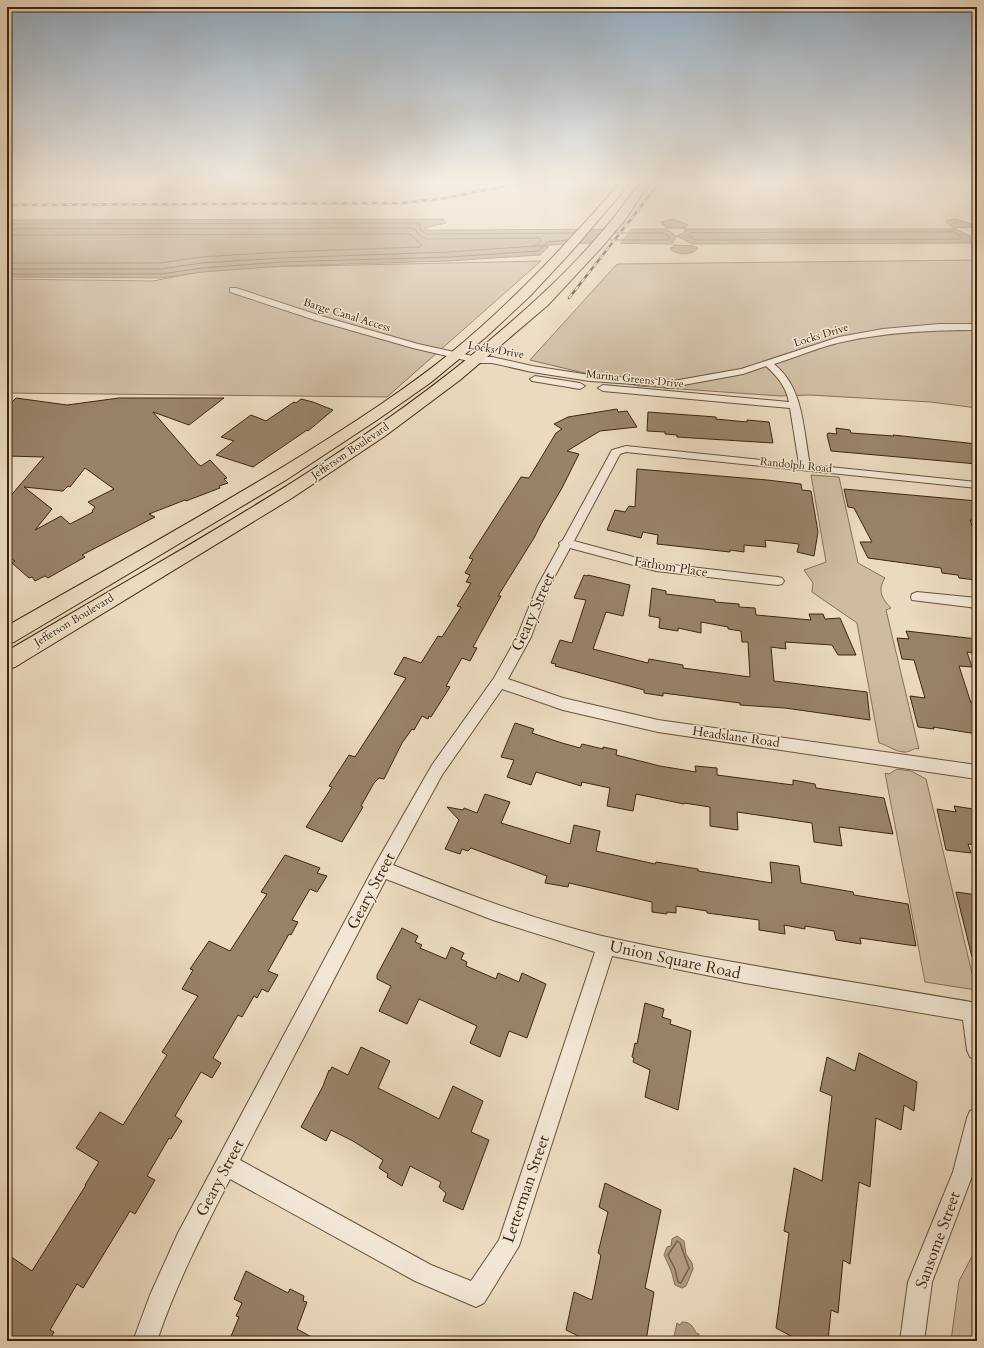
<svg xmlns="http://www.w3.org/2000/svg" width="984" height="1348" font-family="Cardo,serif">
	<rect width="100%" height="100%" fill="#ebdabf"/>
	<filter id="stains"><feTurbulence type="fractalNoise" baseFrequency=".005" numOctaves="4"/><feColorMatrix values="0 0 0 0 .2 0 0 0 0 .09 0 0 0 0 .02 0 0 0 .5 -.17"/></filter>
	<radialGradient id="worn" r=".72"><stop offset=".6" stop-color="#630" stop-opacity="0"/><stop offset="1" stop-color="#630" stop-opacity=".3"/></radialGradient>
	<g fill="#cebba1" stroke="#867057">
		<polygon points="977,260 977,408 931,402 810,395 780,396 638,386 530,360 617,264"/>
		<polygon points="541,261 387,397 7,393 7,279 153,281 219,268"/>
		<path d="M811,475l28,2 19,86 27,15c-8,12 -3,21 6,30l-5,2 33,139c-6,-2 -9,4 -15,3 -11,-1 -16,-7 -25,-9l-22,-120 -45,-31 1,-9 -9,-13 22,-8z"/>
		<polygon points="897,769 911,771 926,779 976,990 925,982 885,773 889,774"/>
		<polygon points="977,1247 977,1341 951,1341 959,1281"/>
	</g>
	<g fill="#b19c82" stroke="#836c53">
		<polygon points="443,219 446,223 424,228 427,230 666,229 676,236 672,244 590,243 533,246 549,246 540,255 449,261 282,266 203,272 161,278 7,277 7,220"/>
		<polygon points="673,219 688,225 685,228 666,228 665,225 662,225 661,222"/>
		<polygon points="956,219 974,225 973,227 954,228 946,222 947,220"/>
		<polygon points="685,229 955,229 970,236 971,243 692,244 677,236 685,232"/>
		<path d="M673,245l20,1 5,2c-7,8 -19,7 -27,2l-1,-2 4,-1z"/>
		<polygon points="677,1236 684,1241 686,1254 692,1263 693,1269 686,1286 682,1288 675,1285 671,1270 664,1255 667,1247 671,1246 672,1239"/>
		<path d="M682,1322c8,0 11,4 14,11l3,1 -1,7h-25l4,-18 3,2z"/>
	</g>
	<polygon fill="#ebdabf" points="606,227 632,227 618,246 591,245"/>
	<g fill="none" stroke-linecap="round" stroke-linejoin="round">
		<g stroke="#786048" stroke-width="1">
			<polyline points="7,224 419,223 421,231 427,234 573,233"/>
			<polyline points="7,229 414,228 419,235 426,239 539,238 541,240 536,246 448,252 281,258 202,263 161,269 7,269"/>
			<polygon points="954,232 962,237 960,239 695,240 689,236 690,233"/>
			<polyline points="7,235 410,234 422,245 420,247 281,252 201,257 160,263 7,263"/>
			<polyline points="610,240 668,240 670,238 664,233 615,233"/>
			<polyline points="7,274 161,274 202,268 282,262 449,257 538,251 548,242 567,240"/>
		</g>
		<polygon stroke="#786048" stroke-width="1.5" points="677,1241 680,1243 689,1268 681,1283 678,1282 675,1269 668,1255"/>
	</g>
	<g fill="#98836a" stroke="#3f250d" fill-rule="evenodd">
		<path d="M16,398l51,7 52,-7h105l-35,27 -36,-13 45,52 3,2 9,-6 17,18 -3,1 4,4 -9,3 1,2 -34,13 -1,-1 -36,14 6,3 -73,38 3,2 -37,21 -3,-2 -10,5 -3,-4 -3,1 -17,-15 3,-2 -4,-2 -4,5v-64l37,-43 -37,-1v-49zM85,468l29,21 -26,13 7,5 -3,4 1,1 -23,12 -9,-8 -26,14 17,-21 -28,-22 39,4 5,-5 2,1z"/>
		<polygon points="301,399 313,402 333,410 308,431 307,430 253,467 216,455 234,441 221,437 251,415 266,421 294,402 296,403"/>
		<polygon points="617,409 618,412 627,411 637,427 600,431 567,451 579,454 562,488 541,524 534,538 498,596 501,596 473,647 477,648 470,661 462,658 446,686 450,687 431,717 429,716 428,719 422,716 414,730 412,729 402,743 384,779 379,778 374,783 361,806 363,807 342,842 306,827 332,787 329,786 349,755 355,757 406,678 394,674 404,657 421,663 438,636 442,637 461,607 457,606 471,583 466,582 470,575 465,573 473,559 469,558 521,477 529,478 556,433 562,429 554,424 568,417"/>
		<polygon points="648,412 716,417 716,419 747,422 747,420 769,422 773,443 677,437 677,435 665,434 665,432 647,431"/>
		<polygon points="836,428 850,430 851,433 894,436 893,435 977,444 977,464 831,451 827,435 828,433 837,434"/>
		<polygon points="637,469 767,480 801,484 802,490 811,491 818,532 814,556 797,552 799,544 765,540 766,547 744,545 744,552 730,550 730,552 657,544 658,535 643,532 641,538 607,530 615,510 625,512 629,506 635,507"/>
		<polygon points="844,489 977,501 977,521 970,520 977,539 977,580 959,578 958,575 942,573 941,568 868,558 860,542 872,542 854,508 848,507"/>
		<polygon points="584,575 587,576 588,575 630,585 623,616 606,612 593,649 648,663 649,659 683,665 683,668 750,677 748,642 742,642 741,631 728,629 728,627 701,622 701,633 678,628 678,631 659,628 660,618 649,616 652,588 666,591 666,594 715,600 715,602 739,604 739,607 755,608 756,615 811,620 809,614 823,614 825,619 840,618 856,655 838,655 832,645 785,642 786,649 771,647 774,681 867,692 870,720 785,708 740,705 740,703 663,693 663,696 644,693 644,690 555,666 556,664 551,663 560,640 572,643 586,600 574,598"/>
		<polygon points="906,631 977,639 977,654 967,652 972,667 959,666 971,703 977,703 977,734 933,727 934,729 918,727 910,696 925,698 914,660 902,659 897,638 909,639"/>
		<polygon points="515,723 534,729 532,733 562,743 580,748 582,744 603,749 603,747 617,750 616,755 660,766 696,772 695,766 717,768 717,775 793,785 793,780 815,784 816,788 884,798 893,834 839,827 842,846 814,842 812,823 737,812 738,830 710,826 710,807 684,803 684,804 636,794 633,811 607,806 610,788 582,782 581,786 536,772 531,785 507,777 514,760 501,757"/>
		<polygon points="485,794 510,802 501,823 570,844 574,825 600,831 596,851 655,864 656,862 698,869 698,871 772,883 770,862 799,866 801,883 853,892 854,895 908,904 916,946 860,938 861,944 836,940 834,931 805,926 805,929 784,925 785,934 759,930 759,920 707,913 707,911 676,906 676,913 667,912 667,914 652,912 652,902 569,883 568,887 545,883 547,876 471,848 468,851 462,849 460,854 445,849 459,820 447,807 463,810 464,808 477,813"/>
		<polygon points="954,806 973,809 977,824 977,845 968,844 971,853 946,850 937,809 956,812"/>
		<polygon points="285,855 320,868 317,873 327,876 317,892 310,889 292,920 298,922 291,935 289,934 268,971 278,975 268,992 262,989 257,998 254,996 242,1017 238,1015 213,1058 221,1063 212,1078 201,1072 175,1116 182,1121 171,1139 169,1138 147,1176 155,1180 135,1214 130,1211 83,1288 77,1284 50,1330 54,1332 49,1341 7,1341 7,1254 32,1271 86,1185 85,1185 99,1162 76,1148 100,1112 123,1125 167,1055 162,1052 198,996 182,989 193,970 190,969 209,941 230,951 267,894 261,892"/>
		<polygon points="956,892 977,895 977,957 972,957"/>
		<polygon points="402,928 418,936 415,942 422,945 420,948 446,959 451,947 464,953 461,959 467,962 466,966 496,979 498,973 519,982 522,973 546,984 527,1038 509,1031 500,1057 470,1043 477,1026 419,999 407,1024 379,1011 391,986 377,979 377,975"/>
		<polygon points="645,1003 664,1009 662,1017 671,1020 670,1024 691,1031 678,1110 645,1097 650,1070 633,1062 634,1058 632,1057 635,1043 637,1044"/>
		<polygon points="361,1047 390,1061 378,1088 439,1119 453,1086 483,1101 471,1132 489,1140 463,1210 443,1201 446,1193 439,1187 441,1182 410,1166 402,1186 387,1177 388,1174 379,1168 383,1160 353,1141 331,1130 326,1141 301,1127 323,1086 329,1070 330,1071 332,1067 348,1075"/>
		<polygon points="859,1053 917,1082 914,1111 904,1105 901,1130 876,1118 870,1187 859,1182 850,1264 843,1260 838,1313 831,1310 828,1341 800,1341 776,1328 789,1233 784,1231 794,1168 822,1181 832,1096 820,1091 827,1057 855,1071"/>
		<polygon points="605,1183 661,1210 645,1288 654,1292 646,1341 589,1341 566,1330 574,1292 592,1300 601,1255 598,1253 608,1212 599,1207"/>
		<polygon points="246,1271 288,1293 290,1289 304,1296 303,1301 307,1302 297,1329 319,1341 229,1341 239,1317 236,1316 242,1303 234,1299"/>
	</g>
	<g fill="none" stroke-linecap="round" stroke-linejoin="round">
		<defs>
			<g id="minor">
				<path d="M230,288h6l85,28 97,28 59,13h15l40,9 58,9 83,6 68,-12 98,-32 44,-8 56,-5h38v6c-45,0 -91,2 -135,12 -23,5 -45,15 -68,22 30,24 29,65 36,101l167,17v6l-351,-36 -6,2 -46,87 82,22 122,14 4,1 2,3 -2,3 -4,1 -122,-14 -86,-23 -21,39 -18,50 -23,42 55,19 95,22 319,45v14l-319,-47 -95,-22 -61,-21 -60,86 -49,90c68,27 138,54 209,71 124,28 250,45 375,67v57l-7,-3 -3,-7 -4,-30 -218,-37 -133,-27 -93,290 -35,57 -8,4 -61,-26 -185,-102c-27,53 -54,105 -73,162h-24l17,-46 28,-62 198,-370 56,-98 62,-87 23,-41 20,-50 23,-42 -1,-2 4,-3 49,-90 14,-4 173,18 -9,-56 -187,-17 -5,-3 5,-3 186,17c-3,-15 -11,-25 -23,-36l-23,8 -76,14 -4,-2 -73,-5 -58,-9 -40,-9h-15l-64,-15 -98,-28 -85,-28zM386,879l107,41 102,32 -96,288 -28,41 -40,-16 -191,-105z"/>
				<polygon points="535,376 580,383 585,386 580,389 532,381 530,379"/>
				<polygon points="917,592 977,598 977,608 912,600 911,597 912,594"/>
				<polygon points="977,1108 977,1163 932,1282 924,1341 900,1341 908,1282 953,1172 967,1118 970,1111"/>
			</g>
			<g id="primary">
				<path d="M621,182h10l-60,70 -41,44 -44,41 -56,46 -53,37 -91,60 -272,162 -7,2v-18c98,-56 196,-110 292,-169 53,-33 106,-67 154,-106 62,-51 115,-109 168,-169z"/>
				<path d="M640,182h10l-25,38 -24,28 -53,57 -88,75 -75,56 -93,62 -277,169 -8,2v-18c164,-97 336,-187 483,-311 57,-48 107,-95 150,-158z"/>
			</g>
		</defs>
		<use href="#minor" stroke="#6a523a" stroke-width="2"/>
		<use href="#primary" stroke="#3f250d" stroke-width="2"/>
		<use href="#minor" fill="#f2e7d5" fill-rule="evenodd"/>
		<use href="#primary" fill="#ebdabf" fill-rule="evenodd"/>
		<defs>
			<g id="rail">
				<polyline points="7,205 402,203 446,198 524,182"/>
				<polyline points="569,298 660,182"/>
			</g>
		</defs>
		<use href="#rail" stroke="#3f250d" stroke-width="2.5"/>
		<use href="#rail" stroke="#f2e7d5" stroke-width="1.5" stroke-dasharray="5" stroke-linecap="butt"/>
	</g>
	<linearGradient id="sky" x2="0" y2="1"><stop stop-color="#92aabf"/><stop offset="0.49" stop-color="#f6eee2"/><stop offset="1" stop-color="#f6eee2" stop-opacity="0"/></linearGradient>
	<rect width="984" height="371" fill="url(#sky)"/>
	<g text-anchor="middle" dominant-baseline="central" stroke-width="3" stroke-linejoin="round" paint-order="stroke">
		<g font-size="11" fill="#3f250d" stroke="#f2e7d5">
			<text transform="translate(347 315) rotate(17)">Barge Canal Access</text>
			<text transform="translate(821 335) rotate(-17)">Locks Drive</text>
			<text transform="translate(496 350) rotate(10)">Locks Drive</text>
			<text transform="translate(635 379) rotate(6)">Marina Greens Drive</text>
			<text transform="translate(350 451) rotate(-34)">Jefferson Boulevard</text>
			<text transform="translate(796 465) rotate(6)">Randolph Road</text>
			<text transform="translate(74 620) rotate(-31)">Jefferson Boulevard</text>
		</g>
		<g font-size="13" fill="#3f250d" stroke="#f2e7d5">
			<text transform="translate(671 567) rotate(9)">Fathom Place</text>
			<text transform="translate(736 737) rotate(8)">Headslane Road</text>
		</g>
		<g font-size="16" fill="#3f250d" stroke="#f2e7d5">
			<text transform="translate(533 612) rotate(-66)">Geary Street</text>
			<text transform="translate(371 891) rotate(-62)">Geary Street</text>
			<text transform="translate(675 960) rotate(12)">Union Square Road</text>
			<text transform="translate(220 1178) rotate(-62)">Geary Street</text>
			<text transform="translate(526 1189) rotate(-71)">Letterman Street</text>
			<text transform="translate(938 1240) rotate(-70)">Sansome Street</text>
		</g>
	</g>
	<rect width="984" height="1348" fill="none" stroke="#ebdabf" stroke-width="24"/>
	<rect x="8" y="8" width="968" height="1332" fill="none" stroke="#3f250d" stroke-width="2"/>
	<rect x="12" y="12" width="960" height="1324" fill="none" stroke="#3f250d"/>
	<rect width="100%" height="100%" filter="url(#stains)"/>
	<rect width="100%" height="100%" fill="url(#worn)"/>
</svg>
